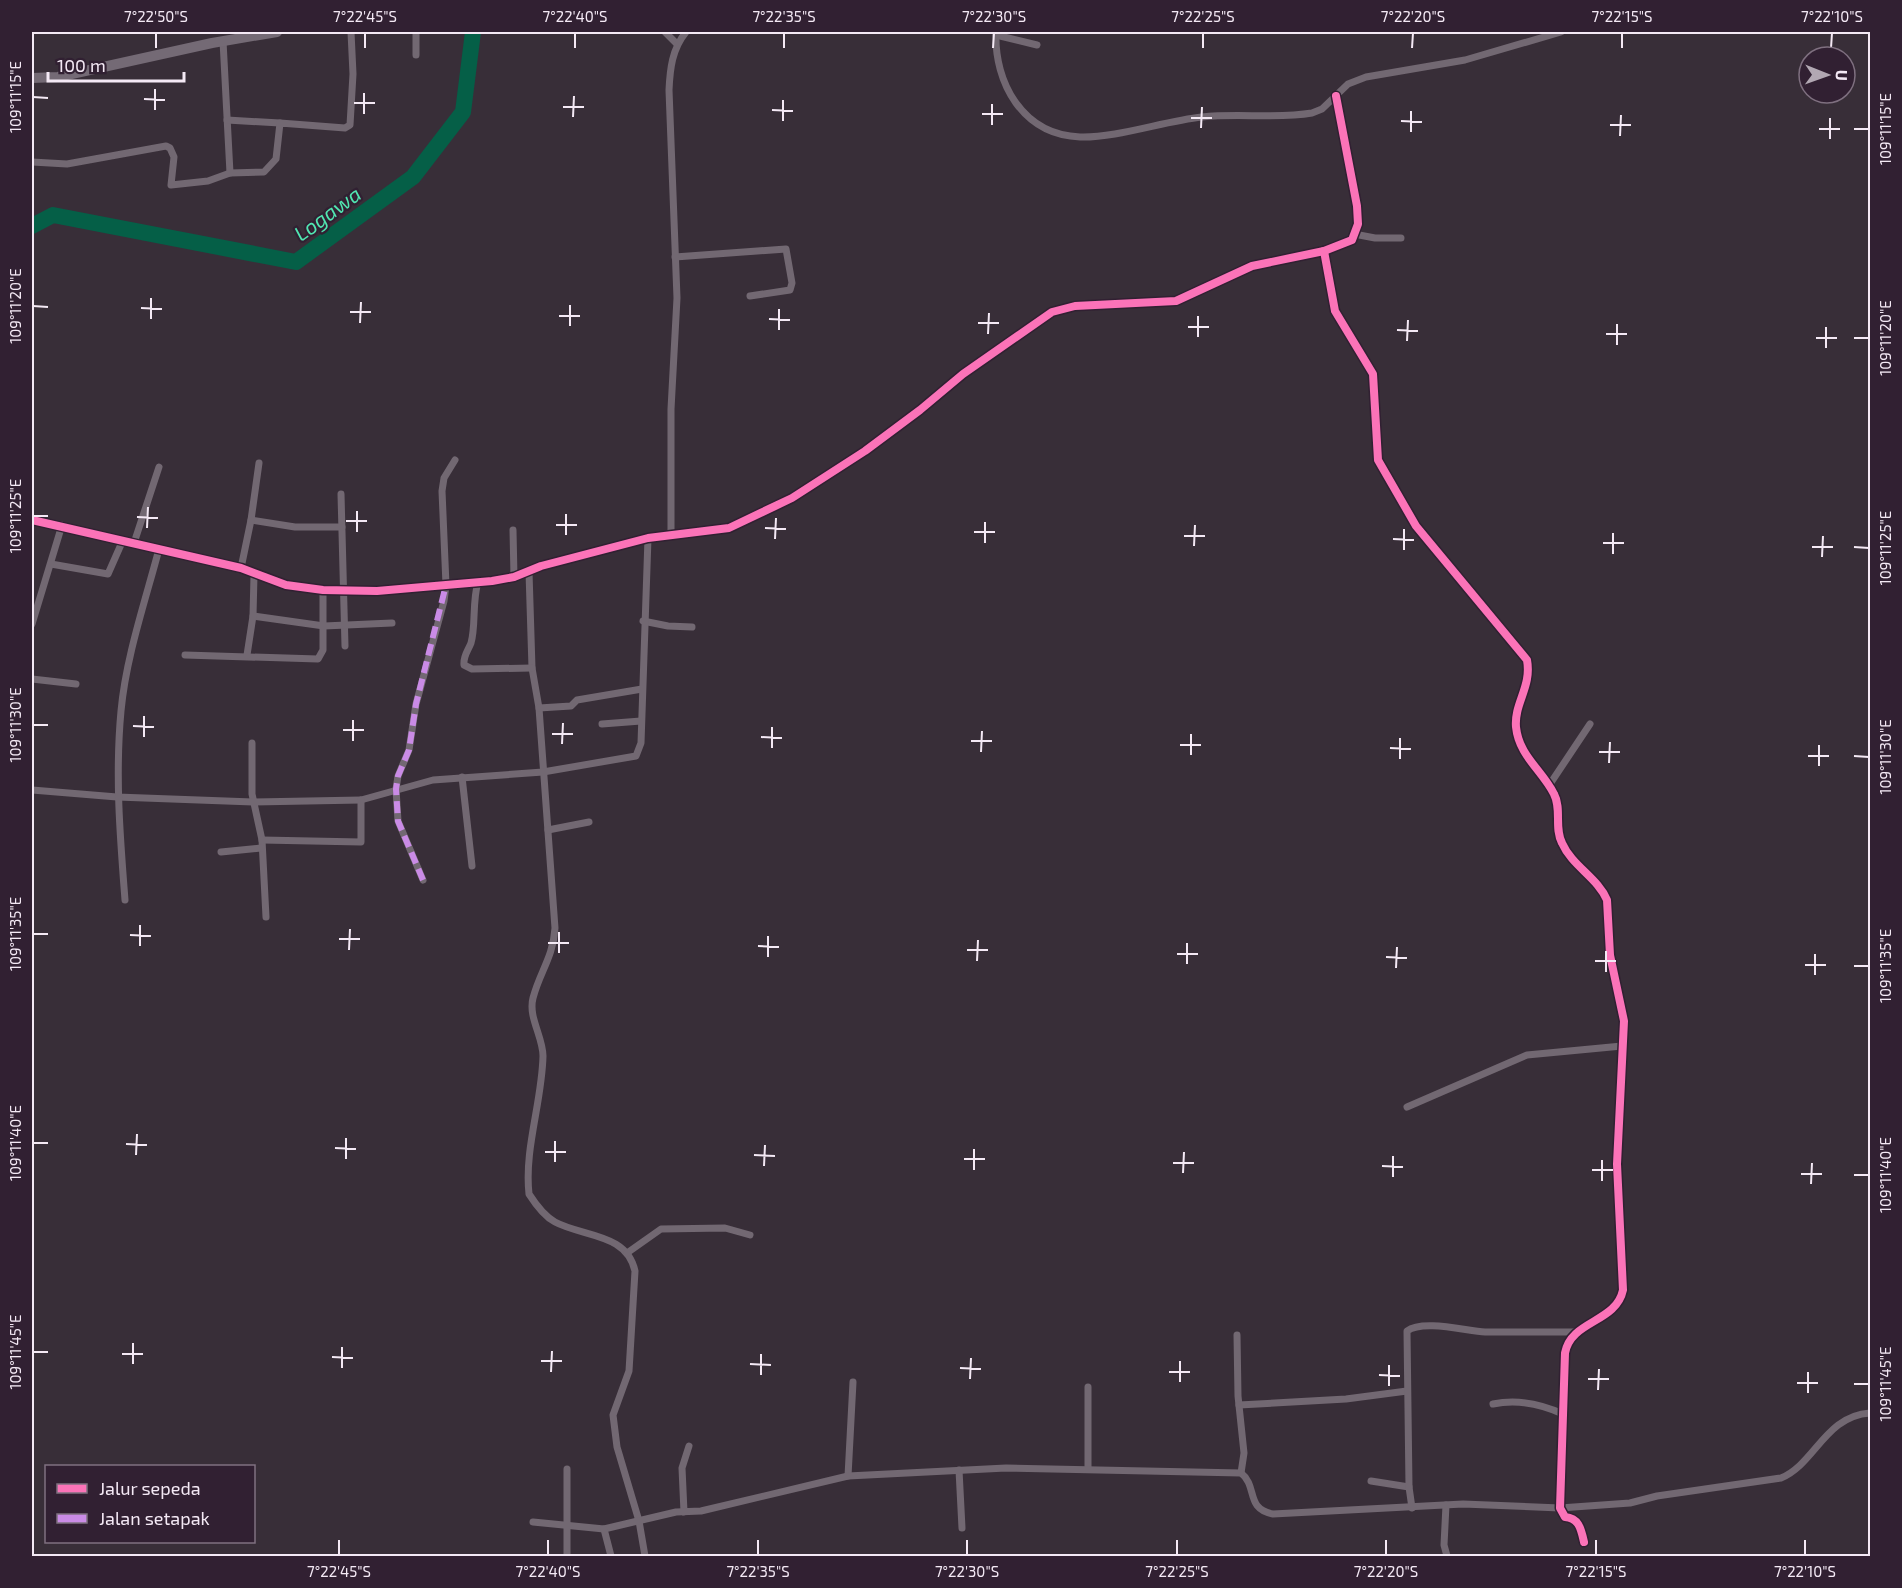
<svg xmlns="http://www.w3.org/2000/svg" width="1902" height="1588" font-family="'Exo 2',sans-serif">
  <rect width="100%" height="100%" fill="#382e38"/>
  <g fill="none" stroke-linecap="round" stroke-linejoin="round">
    <!-- river -->
    <polyline stroke="#055f47" stroke-width="16" points="32,226 53,215 296,262 413,177 463,112 473,32"/>
    <!-- street -->
    <g stroke="#726872" stroke-width="7">
      <polyline points="416,32 416,55"/>
      <polyline points="665,32 677,44"/>
      <path d="M996,32C994,83 1023,135 1080,137C1117,138 1164,121 1202,117C1238,113 1276,119 1312,113L1322,109L1348,84L1366,77L1465,60L1561,32"/>
      <polyline points="996,35 1037,45"/>
      <polyline points="223,41 230,173"/>
      <polyline points="227,120 280,123"/>
      <polyline points="32,162 67,164 166,146 170,148 174,157 171,185 208,181 230,173 264,172 276,159 280,123 345,128 350,125 353,74 351,32"/>
      <polyline points="1354,234 1375,238 1401,238"/>
      <path d="M1324,251L1335,311L1373,374L1378,460L1416,526L1527,660C1532,687 1514,703 1516,727C1519,756 1542,770 1554,794C1562,809 1554,828 1562,843C1572,866 1598,878 1607,900L1610,955L1624,1021L1617,1164L1623,1290C1616,1323 1571,1320 1565,1353L1560,1508L1565,1517C1579,1518 1581,1529 1584,1542"/>
      <polyline points="675,257 786,249 792,283 790,290 750,296"/>
      <polyline points="341,494 345,646"/>
      <polyline points="32,520 241,568 286,585 323,590 377,591 492,581 514,577 541,566 648,538 729,528 792,498 865,451 920,410 963,374 1052,312 1075,306 1176,301 1252,266 1324,251 1352,240 1358,224 1357,206 1336,96"/>
      <polyline points="251,520 295,527 342,527"/>
      <polyline points="513,530 514,577"/>
      <path d="M671,535V409L677,298L669,90C670,69 672,49 686,32"/>
      <polyline points="134,543 159,467"/>
      <polyline points="51,564 108,574 123,540"/>
      <polyline points="241,568 251,520 259,463"/>
      <path d="M529,572L532,668L539,708L555,928C553,958 540,971 533,998C528,1017 543,1037 543,1056C542,1102 524,1149 529,1194C536,1205 544,1216 555,1222C583,1237 627,1233 635,1271L629,1371L613,1415L617,1447L639,1521L645,1556"/>
      <path d="M478,582C472,602 476,626 471,643C468,651 463,656 464,665L472,669L532,668"/>
      <polyline points="253,616 324,626 392,623"/>
      <polyline points="643,621 668,626 692,627"/>
      <polyline points="32,624 62,525"/>
      <polyline points="185,655 318,659 323,650 323,590"/>
      <polyline points="247,655 253,616 254,575"/>
      <polyline points="32,679 76,684"/>
      <polyline points="539,708 571,706 577,700 642,689"/>
      <polyline points="602,724 641,721"/>
      <polyline points="252,743 252,794 262,840 266,917"/>
      <polyline points="462,777 472,866"/>
      <polyline points="1548,787 1590,724"/>
      <polyline points="32,790 117,797 253,802 361,800 433,780 543,772 636,756 641,743 648,538"/>
      <polyline points="548,830 589,822"/>
      <polyline points="262,840 361,842 361,800"/>
      <polyline points="221,852 261,848"/>
      <polyline points="423,880 398,821 396,789 398,776 409,750 416,704 444,601 446,585 442,491 444,478 455,460"/>
      <path d="M125,900C120,836 115,775 121,711C126,657 145,602 159,549"/>
      <polyline points="1407,1107 1527,1055 1622,1046"/>
      <polyline points="627,1253 661,1229 725,1228 750,1235"/>
      <polyline points="1237,1335 1238,1396 1244,1453 1241,1473"/>
      <polyline points="1088,1387 1088,1468"/>
      <path d="M1493,1404C1517,1399 1541,1404 1563,1414"/>
      <polyline points="1239,1405 1346,1399 1407,1391"/>
      <polyline points="959,1470 962,1528"/>
      <polyline points="848,1476 853,1382"/>
      <polyline points="1371,1481 1409,1487"/>
      <polyline points="1446,1505 1444,1545 1447,1556"/>
      <path d="M1412,1508L1409,1487L1407,1331C1423,1319 1466,1331 1485,1332C1515,1332 1545,1332 1575,1332"/>
      <polyline points="684,1512 682,1468 689,1446"/>
      <path d="M533,1522L604,1529L676,1512L701,1511L848,1476L1006,1468L1241,1473C1258,1486 1245,1509 1273,1514L1463,1504L1560,1508L1630,1503L1657,1496L1781,1478C1815,1464 1825,1416 1870,1413"/>
      <polyline points="604,1529 611,1556"/>
      <polyline points="567,1556 567,1469"/>
    </g>
    <!-- secondary -->
    <polyline stroke="#746a75" stroke-width="10" points="32,78 58,77 212,43 277,32"/>
    <!-- quiet -->
    <polyline stroke="#ca8be6" stroke-width="6" stroke-dasharray="12 6" stroke-linecap="butt" points="423,880 398,821 396,789 398,776 409,750 416,704 446,585"/>
    <defs>
      <g id="cycleway">
        <path d="M1324,251L1335,311L1373,374L1378,460L1416,526L1527,660C1532,687 1514,703 1516,727C1519,756 1542,770 1554,794C1562,809 1554,828 1562,843C1572,866 1598,878 1607,900L1610,955L1624,1021L1617,1164L1623,1290C1616,1323 1571,1320 1565,1353L1560,1508L1565,1517C1579,1518 1581,1529 1584,1542"/>
        <polyline points="32,520 241,568 286,585 323,590 377,591 492,581 514,577 541,566 648,538 729,528 792,498 865,451 920,410 963,374 1052,312 1075,306 1176,301 1252,266 1324,251 1352,240 1358,224 1357,206 1336,96"/>
      </g>
    </defs>
    <!-- cycleway casing -->
    <use href="#cycleway" stroke="#312032" stroke-width="11"/>
    <!-- cycleway -->
    <use href="#cycleway" stroke="#fb73b8" stroke-width="8"/>
  </g>
  <!-- ticks -->
  <path fill="none" stroke="#f4e9f5" stroke-width="2" d="M156,48V33M365,48V33M575,48V33M784,48V33M993,48L994,33M1203,48V33M1412,48L1413,33M1622,48V33M1831,48L1832,33M33,97L48,98M144,99L165,100M354,103H375M563,107H584M155,110V89M772,110L793,111M364,114V93M982,114H1003M573,117L574,96M1191,118H1212M783,121V100M1401,121L1422,122M992,125V104M1610,125H1631M1201,128L1202,107M1819,129H1840M1854,129H1869M1411,132V111M1620,136L1621,115M1830,139V118M33,306L48,307M141,308L162,309M350,312H371M559,316H580M151,319V298M769,319L790,320M360,323L361,302M978,323H999M570,326V305M1188,327H1209M779,330V309M1397,330L1418,331M988,334L989,313M1606,334H1627M1198,337V316M1816,338H1837M1854,338H1869M1407,341L1408,320M1617,345V324M1826,348V327M33,516H48M137,517L158,518M346,521H367M556,525H577M147,528L148,507M765,528L786,529M357,532V511M974,532H995M566,535V514M1184,536H1205M775,539L776,518M1393,539L1414,540M985,543V522M1603,543H1624M1194,546L1195,525M1812,547H1833M1854,547L1869,548M1404,550V529M1613,554V533M1822,557L1823,536M33,725H48M133,726L154,727M343,730H364M552,734H573M144,737V716M761,737L782,738M353,741V720M971,741H992M562,744L563,723M1180,745H1201M772,748V727M1390,748L1411,749M981,752L982,731M1599,752H1620M1191,755V734M1808,756H1829M1854,756L1869,757M1400,759V738M1609,763L1610,742M1819,766V745M33,934H48M130,935L151,936M339,939H360M548,943H569M140,946V925M758,946L779,947M349,950L350,929M967,950H988M559,953V932M1177,954H1198M768,957V936M1386,957L1407,958M977,961L978,940M1595,961H1616M1187,964V943M1805,965H1826M1854,966H1869M1396,968L1397,947M1606,972V951M1815,975V954M33,1143H48M126,1144L147,1145M335,1148L356,1149M545,1152H566M136,1155L137,1134M754,1155L775,1156M346,1159V1138M964,1159H985M555,1162V1141M1173,1163H1194M764,1166L765,1145M1382,1166L1403,1167M974,1170V1149M1592,1170H1613M1183,1173L1184,1152M1801,1174H1822M1854,1175H1869M1393,1177V1156M1602,1181V1160M1811,1184L1812,1163M33,1352H48M122,1354H143M332,1357L353,1358M541,1361H562M133,1364V1343M750,1364L771,1365M342,1368V1347M960,1368L981,1369M551,1372L552,1351M1169,1372H1190M761,1375V1354M1379,1375L1400,1376M970,1379L971,1358M1588,1379H1609M1180,1382V1361M1797,1383H1818M1854,1384H1869M1389,1386V1365M1598,1390L1599,1369M1808,1393V1372M339,1555V1540M548,1555V1540M758,1555V1540M967,1555V1540M1177,1555V1540M1386,1555V1540M1596,1555V1540M1805,1555V1540"/>
  <g text-anchor="middle" dominant-baseline="central" stroke-width="4.5" stroke-linejoin="round" paint-order="stroke">
    <!-- water labels -->
    <g font-size="21" font-style="italic" fill="#51e6b1" stroke="#312032">
      <text transform="translate(327 213) rotate(-36)">Logawa</text>
    </g>
  </g>
  <!-- border -->
  <rect width="1902" height="1588" fill="none" stroke="#312032" stroke-width="66"/>
  <!-- legend -->
  <rect x="45" y="1465" width="210" height="78" fill="#312032" stroke="#7f7080" stroke-width="1.5"/>
  <rect x="57" y="1484" width="30" height="9" fill="#fb73b8" stroke="#7f7080" stroke-width="1.5"/>
  <text x="99" y="1495" font-size="18" fill="#f4e9f5">Jalur sepeda</text>
  <rect x="57" y="1514" width="30" height="9" fill="#ca8be6" stroke="#7f7080" stroke-width="1.5"/>
  <text x="99" y="1525" font-size="18" fill="#f4e9f5">Jalan setapak</text>
  <!-- north arrow -->
  <g transform="translate(1827 75) rotate(91)"><circle r="28" fill="#312032" stroke="#7f7080" stroke-width="1.5"/>
  <path d="M0-4.5L10 22L0 15L-10 22Z" fill="#b2a8b3"/>
  <text y="-9" font-size="16" font-weight="bold" text-anchor="middle" fill="#f4e9f5">U</text>
  </g>
  <!-- scale -->
  <path d="M48 72v9h136v-9" fill="none" stroke="#f4e9f5" stroke-width="3"/>
  <text x="57" y="72" font-size="18" fill="#f4e9f5" stroke="#312032" stroke-width="4.5" paint-order="stroke">100 m</text>
  <rect x="33" y="33" width="1836" height="1522" fill="none" stroke="#f4e9f5" stroke-width="2"/>
  <g font-size="15" text-anchor="middle" fill="#f4e9f5">
    <text x="156" y="22">7°22'50"S</text>
    <text x="365" y="22">7°22'45"S</text>
    <text x="575" y="22">7°22'40"S</text>
    <text x="784" y="22">7°22'35"S</text>
    <text x="994" y="22">7°22'30"S</text>
    <text x="1203" y="22">7°22'25"S</text>
    <text x="1413" y="22">7°22'20"S</text>
    <text x="1622" y="22">7°22'15"S</text>
    <text x="1832" y="22">7°22'10"S</text>
    <text transform="translate(16 97) rotate(-90)" y="5">109°11'15"E</text>
    <text transform="translate(1886 129) rotate(-90)" y="5">109°11'15"E</text>
    <text transform="translate(16 306) rotate(-90)" y="5">109°11'20"E</text>
    <text transform="translate(1886 338) rotate(-90)" y="5">109°11'20"E</text>
    <text transform="translate(16 516) rotate(-90)" y="5">109°11'25"E</text>
    <text transform="translate(1886 548) rotate(-90)" y="5">109°11'25"E</text>
    <text transform="translate(16 725) rotate(-90)" y="5">109°11'30"E</text>
    <text transform="translate(1886 757) rotate(-90)" y="5">109°11'30"E</text>
    <text transform="translate(16 934) rotate(-90)" y="5">109°11'35"E</text>
    <text transform="translate(1886 966) rotate(-90)" y="5">109°11'35"E</text>
    <text transform="translate(16 1143) rotate(-90)" y="5">109°11'40"E</text>
    <text transform="translate(1886 1175) rotate(-90)" y="5">109°11'40"E</text>
    <text transform="translate(16 1352) rotate(-90)" y="5">109°11'45"E</text>
    <text transform="translate(1886 1384) rotate(-90)" y="5">109°11'45"E</text>
    <text x="339" y="1577">7°22'45"S</text>
    <text x="548" y="1577">7°22'40"S</text>
    <text x="758" y="1577">7°22'35"S</text>
    <text x="967" y="1577">7°22'30"S</text>
    <text x="1177" y="1577">7°22'25"S</text>
    <text x="1386" y="1577">7°22'20"S</text>
    <text x="1596" y="1577">7°22'15"S</text>
    <text x="1805" y="1577">7°22'10"S</text>
  </g>
</svg>
